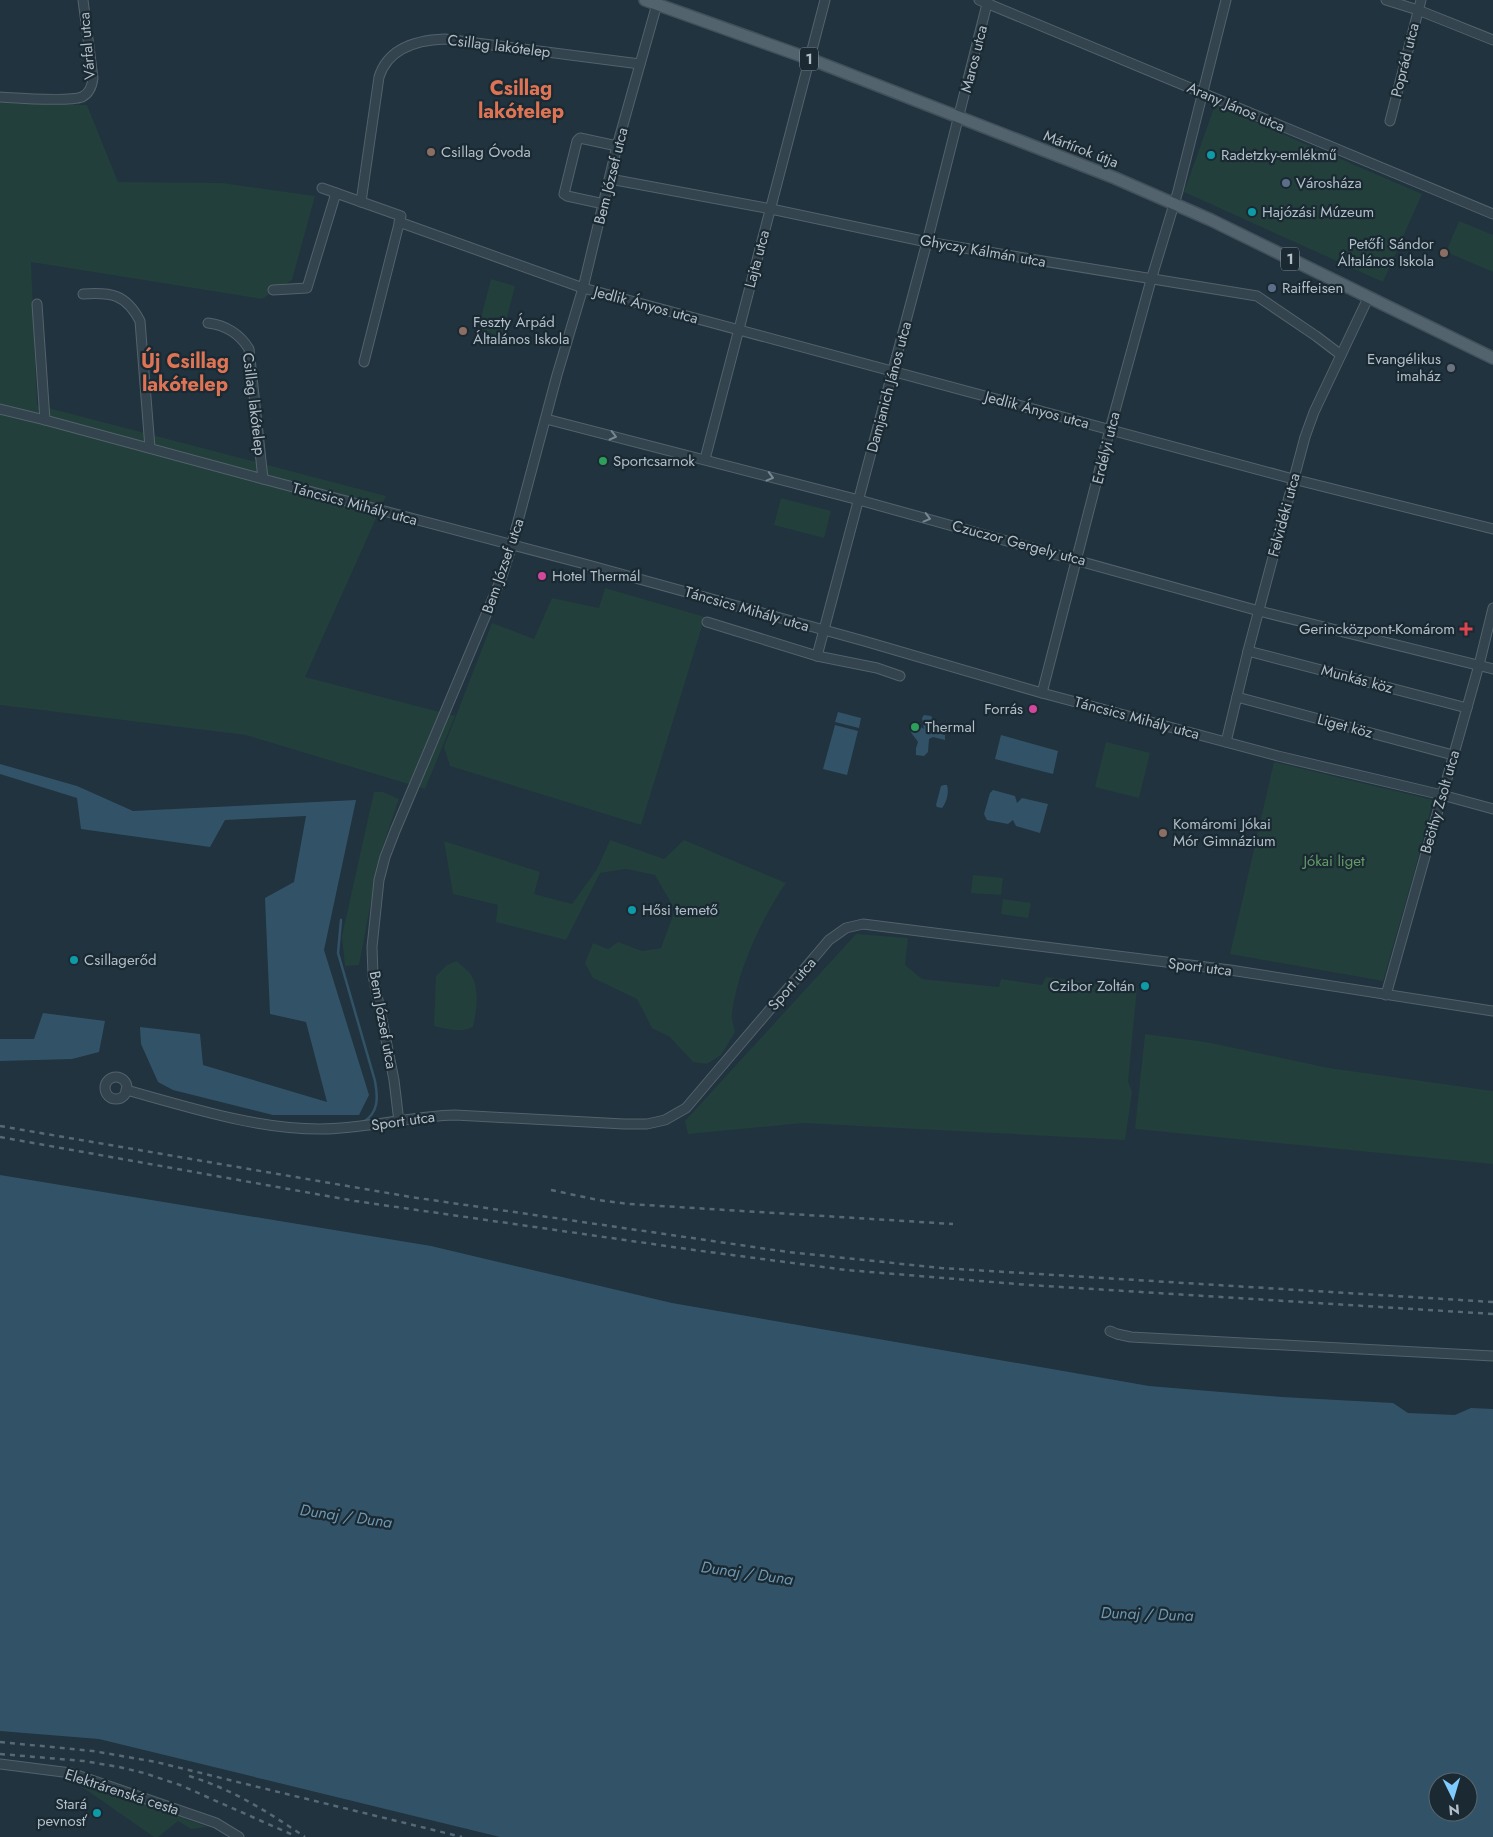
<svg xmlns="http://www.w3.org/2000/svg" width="1493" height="1837" font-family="Jost,sans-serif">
  <rect width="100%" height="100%" fill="#20333e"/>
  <!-- green -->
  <g fill="#223f3c">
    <polygon points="0,103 87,105 118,182 222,183 315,196 292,280 262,299 31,262 37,405 386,496 305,677 455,716 425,789 246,735 0,705"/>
    <polygon points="1215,105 1422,194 1383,282 1184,192"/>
    <polygon points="1459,221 1493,235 1493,272 1446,252"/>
    <polygon points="491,279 515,286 502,337 478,329"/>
    <polygon points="781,498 831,511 824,538 774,525"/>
    <polygon points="605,588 705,617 641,825 450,766 444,747 492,623 534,639 552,598 599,608"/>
    <polygon points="1106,742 1150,753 1139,798 1095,787"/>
    <polygon points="1274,762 1433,800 1414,873 1383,981 1230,954"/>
    <polygon points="374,792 383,792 399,799 380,854 359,965 345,966 342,936"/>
    <path d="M610,840L664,859L684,840L786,883C762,917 737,972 732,1013C731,1019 734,1026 735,1032L721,1055L707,1064L693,1062L670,1037L652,1028L637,999L593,978L585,963L593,943L608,949L618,942L642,951L661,948L675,910L655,875L626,869L600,873L566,940L496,922L498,905L453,894L444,841L540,872L534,894L572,904L597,869Z"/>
    <polygon points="973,875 1003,878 1001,895 971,893"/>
    <polygon points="1003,899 1031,903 1028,918 1001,914"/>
    <polygon points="856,934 908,938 905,965 922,979 999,987 1001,979 1042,985 1046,977 1137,988 1128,1081 1132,1092 1125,1140 803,1123 688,1134 685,1121"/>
    <path d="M457,961C460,965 465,968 469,972C480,985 477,1011 473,1027C460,1033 447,1029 434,1026L436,976L447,965Z"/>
    <polygon points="1145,1034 1206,1042 1329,1068 1493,1091 1493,1164 1135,1129"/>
    <polygon points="75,1782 130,1797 207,1827 191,1829 178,1821 158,1837 154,1837"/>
  </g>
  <!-- water -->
  <g fill="#325367" fill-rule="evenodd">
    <polygon points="838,712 861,718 859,728 835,722"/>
    <path d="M924,715L931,716C938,727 928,731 945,735V740L933,737L929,739L928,752L924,756L916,755V748L918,742C915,736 908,733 911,725L916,724L924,729L922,718Z"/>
    <polygon points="835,725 858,731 847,775 823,769"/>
    <polygon points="1001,735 1058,751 1053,774 995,759"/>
    <polygon points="0,764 77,786 133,811 356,800 324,950 369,1095 359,1115 273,1115 173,1090 158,1082 141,1044 140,1027 200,1034 203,1065 327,1102 306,1022 270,1014 265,898 294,882 306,816 225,820 210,847 81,829 77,798 0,774"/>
    <path d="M944,785H947C949,792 947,802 942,808L937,807L936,805L941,786Z"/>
    <polygon points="993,790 1015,796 1017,803 1022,798 1048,804 1040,833 1016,826 1013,820 1008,824 987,820 984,814 990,793"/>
    <polygon points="43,1013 105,1021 99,1052 72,1059 0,1061 0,1039 34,1039"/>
    <path d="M0,1175L431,1246L672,1303L1149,1386L1282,1397L1393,1403L1408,1413L1455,1415L1471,1408L1493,1409V1837H500L99,1739L0,1731ZM1438,1782H1468V1812H1438Z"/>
  </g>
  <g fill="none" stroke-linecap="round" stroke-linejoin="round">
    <!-- stream -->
    <path stroke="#325367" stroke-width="2.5" d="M341,920L338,953L375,1081C378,1097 379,1113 363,1122"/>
    <defs>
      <g id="minor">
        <polyline points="979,0 1493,214"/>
        <polyline points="1386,0 1418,10 1493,40"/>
        <path d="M0,97C17,98 68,102 82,97C90,93 92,86 93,78L83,0"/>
        <polyline points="1390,121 1421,0"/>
        <polyline points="610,179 771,209 927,242 1257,296 1316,336 1341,355"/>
        <polyline points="322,188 401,216 364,362"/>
        <path d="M361,202L379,77C388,48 417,40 445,39L640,64"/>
        <polyline points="604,204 567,196 564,194 577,141 580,138 617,146"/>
        <polyline points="399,222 583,288 1293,479 1493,529"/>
        <polyline points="273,290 307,288 336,193"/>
        <path d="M83,294C111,292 126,294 140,321L150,448"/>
        <polyline points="37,304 45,420"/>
        <path d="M208,323C225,325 240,334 249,349L263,479"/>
        <polyline points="0,409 45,420 263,479 581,563 864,641 1042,693 1278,756 1442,795 1493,809"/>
        <polyline points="546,419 859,500 1259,611 1493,669"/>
        <polyline points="705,459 825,0"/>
        <polyline points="707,622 817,656 927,242 988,0"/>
        <polyline points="1248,651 1467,708"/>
        <polyline points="817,656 877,668 900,676"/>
        <polyline points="1042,693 1110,429 1151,280 1178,191 1226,0"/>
        <polyline points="1237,697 1453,755"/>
        <polyline points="1226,742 1248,651 1305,437 1314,412 1369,296"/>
        <polyline points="1386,995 1479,665 1493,608"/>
        <circle cx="116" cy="1088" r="11"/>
        <path d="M126,1090C189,1107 254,1129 320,1129C365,1129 410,1116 455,1115L624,1124H647L665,1120L686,1108L829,940L846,928L863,924L1230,970L1493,1011"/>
        <polyline points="399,1122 394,1080 373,975 372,947 379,880 385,857 395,831 501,579 510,551 557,375 583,288 617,146 657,4"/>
        <polyline points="1110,1331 1117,1334 1131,1337 1493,1356"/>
        <polyline points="0,1764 71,1773 216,1823 239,1837"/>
      </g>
      <polyline id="major" points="645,0 810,59 1115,178 1211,220 1493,358"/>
    </defs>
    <!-- minor casing -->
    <use href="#minor" stroke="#53626b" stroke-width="11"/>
    <!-- major casing -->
    <use href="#major" stroke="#415059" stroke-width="14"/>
    <!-- minor -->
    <use href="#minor" stroke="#34444e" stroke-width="9"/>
    <!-- major -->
    <use href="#major" stroke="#52636e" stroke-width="11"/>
    <!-- rail -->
    <g stroke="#566975" stroke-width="2.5" stroke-dasharray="5 5" stroke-linecap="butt">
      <polyline points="0,1126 411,1197 788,1252 941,1268 1493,1302"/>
      <polyline points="0,1137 355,1201 694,1250 846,1270 1029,1285 1493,1314"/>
      <polyline points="551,1190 598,1200 629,1204 953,1224"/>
      <polyline points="0,1742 93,1751 156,1762 462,1837"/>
      <polyline points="0,1754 84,1761 119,1767 144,1773 180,1785 293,1835"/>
      <path d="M189,1776C232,1789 268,1812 305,1837"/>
    </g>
  </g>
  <!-- one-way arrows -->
  <defs><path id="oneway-chevron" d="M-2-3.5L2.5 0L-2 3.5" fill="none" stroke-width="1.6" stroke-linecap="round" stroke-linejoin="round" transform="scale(1.25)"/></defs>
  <g stroke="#788892">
    <use href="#oneway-chevron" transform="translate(613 436) rotate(14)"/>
    <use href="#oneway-chevron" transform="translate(770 477) rotate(15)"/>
    <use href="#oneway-chevron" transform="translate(927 518) rotate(15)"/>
  </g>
  <!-- markers -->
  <g fill="#8d6e63" stroke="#1a2932" stroke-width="2">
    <circle cx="431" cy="152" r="5"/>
    <circle cx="1444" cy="253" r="5"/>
    <circle cx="463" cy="331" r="5"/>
    <circle cx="1163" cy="833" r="5"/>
  </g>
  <g fill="#0f9aa8" stroke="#1a2932" stroke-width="2">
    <circle cx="1211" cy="155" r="5"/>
    <circle cx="1252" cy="212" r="5"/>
    <circle cx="632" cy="910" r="5"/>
    <circle cx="74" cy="960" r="5"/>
    <circle cx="1145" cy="986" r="5"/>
    <circle cx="97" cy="1813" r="5"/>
  </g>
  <g fill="#5c6f8a" stroke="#1a2932" stroke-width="2">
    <circle cx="1286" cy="183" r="5"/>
    <circle cx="1272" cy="288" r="5"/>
  </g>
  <circle fill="#6b7280" stroke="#1a2932" stroke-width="2" cx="1451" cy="368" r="5"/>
  <g fill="#2e9e5b" stroke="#1a2932" stroke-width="2">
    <circle cx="603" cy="461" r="5"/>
    <circle cx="915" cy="727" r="5"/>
  </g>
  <g fill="#d1479c" stroke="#1a2932" stroke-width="2">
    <circle cx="542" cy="576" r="5"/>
    <circle cx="1033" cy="709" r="5"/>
  </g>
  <path fill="#e0444e" stroke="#1a2932" stroke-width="2" d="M1463.5 621.5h5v5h5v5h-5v5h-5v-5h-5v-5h5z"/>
  <g text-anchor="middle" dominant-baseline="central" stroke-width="4.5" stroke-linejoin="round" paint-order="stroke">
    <!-- shield labels -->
    <g fill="#1a2932" stroke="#83929c" stroke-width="1">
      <rect x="800" y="47.5" width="18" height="23" rx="4"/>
      <rect x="1281" y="247.5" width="18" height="23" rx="4"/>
    </g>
    <g font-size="14" font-weight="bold" fill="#b0bfc9">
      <text x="809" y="59">1</text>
      <text x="1290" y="259">1</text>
    </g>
    <!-- street labels -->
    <g font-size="15" fill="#b0bfc9" stroke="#1a2932">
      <text transform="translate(87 46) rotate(-95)">Várfal utca</text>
      <text transform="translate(499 46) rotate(7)">Csillag lakótelep</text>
      <text transform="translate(974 59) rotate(-76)">Maros utca</text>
      <text transform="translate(1405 60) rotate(-76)">Poprád utca</text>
      <text transform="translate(1236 107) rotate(23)">Arany János utca</text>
      <text transform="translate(1081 149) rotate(21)">Mártírok útja</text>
      <text transform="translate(611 176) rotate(-76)">Bem József utca</text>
      <text transform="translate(983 251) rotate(10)">Ghyczy Kálmán utca</text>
      <text transform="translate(757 259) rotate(-75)">Lajta utca</text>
      <text transform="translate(646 305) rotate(15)">Jedlik Ányos utca</text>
      <text transform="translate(889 387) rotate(-75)">Damjanich János utca</text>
      <text transform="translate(254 404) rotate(83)">Csillag lakótelep</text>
      <text transform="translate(1037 410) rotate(15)">Jedlik Ányos utca</text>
      <text transform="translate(1106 448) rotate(-76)">Erdélyi utca</text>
      <text transform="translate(355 504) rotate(15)">Táncsics Mihály utca</text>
      <text transform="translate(1284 515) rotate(-75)">Felvidéki utca</text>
      <text transform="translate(1019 543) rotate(15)">Czuczor Gergely utca</text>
      <text transform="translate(503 566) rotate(-71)">Bem József utca</text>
      <text transform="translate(747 609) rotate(16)">Táncsics Mihály utca</text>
      <text transform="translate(1357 679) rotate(15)">Munkás köz</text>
      <text transform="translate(1137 718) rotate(15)">Táncsics Mihály utca</text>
      <text transform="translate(1345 726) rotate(15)">Liget köz</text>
      <text transform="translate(1440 802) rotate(-74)">Beöthy Zsolt utca</text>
      <text transform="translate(1200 967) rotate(7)">Sport utca</text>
      <text transform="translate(792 984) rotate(-49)">Sport utca</text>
      <text transform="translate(383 1020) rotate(80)">Bem József utca</text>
      <text transform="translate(403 1121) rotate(-8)">Sport utca</text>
      <text transform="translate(122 1792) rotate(18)">Elektrárenská cesta</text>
    </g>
    <!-- poi labels -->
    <g font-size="15" fill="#b0bfc9" stroke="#1a2932" text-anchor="start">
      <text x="441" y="152">Csillag Óvoda</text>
      <text x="1221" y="155">Radetzky-emlékmű</text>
      <text x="1296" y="183">Városháza</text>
      <text x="1262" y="212">Hajózási Múzeum</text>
      <text x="1434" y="244" text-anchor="end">Petőfi Sándor<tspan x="1434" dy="17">Általános Iskola</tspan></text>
      <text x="1282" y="288">Raiffeisen</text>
      <text x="473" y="322">Feszty Árpád<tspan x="473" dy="17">Általános Iskola</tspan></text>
      <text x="1441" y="359" text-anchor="end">Evangélikus<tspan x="1441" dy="17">imaház</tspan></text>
      <text x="613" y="461">Sportcsarnok</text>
      <text x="552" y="576">Hotel Thermál</text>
      <text x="1455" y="629" text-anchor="end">Gerincközpont-Komárom</text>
      <text x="1023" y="709" text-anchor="end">Forrás</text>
      <text x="925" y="727">Thermal</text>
      <text x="1173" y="824">Komáromi Jókai<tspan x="1173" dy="17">Mór Gimnázium</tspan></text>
      <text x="642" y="910">Hősi temető</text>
      <text x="84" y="960">Csillagerőd</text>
      <text x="1135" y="986" text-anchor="end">Czibor Zoltán</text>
      <text x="87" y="1804" text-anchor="end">Stará<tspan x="87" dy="17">pevnosť</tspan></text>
    </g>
    <!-- park labels -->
    <g font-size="15" fill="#649d66" stroke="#1a2932">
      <text x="1334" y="861">Jókai liget</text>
    </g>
    <!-- water labels -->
    <g font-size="16" font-style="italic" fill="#6d97b0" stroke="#1a2932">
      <text transform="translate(346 1516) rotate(8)">Dunaj / Duna</text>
      <text transform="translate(747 1573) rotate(8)">Dunaj / Duna</text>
      <text transform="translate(1147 1614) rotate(2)">Dunaj / Duna</text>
    </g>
    <!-- district labels -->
    <g font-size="20" font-weight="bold" fill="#df7455" stroke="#1a2932">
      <text x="521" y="88">Csillag<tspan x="521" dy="23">lakótelep</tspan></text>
      <text x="185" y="361">Új Csillag<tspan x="185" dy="23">lakótelep</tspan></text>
    </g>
  </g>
  <!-- north arrow -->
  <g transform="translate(1453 1797) rotate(175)"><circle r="24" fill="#1a2932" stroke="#56656e"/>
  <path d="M0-4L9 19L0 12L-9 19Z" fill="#7fcbff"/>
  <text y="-8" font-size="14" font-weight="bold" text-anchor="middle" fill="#b0bfc9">N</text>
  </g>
</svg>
